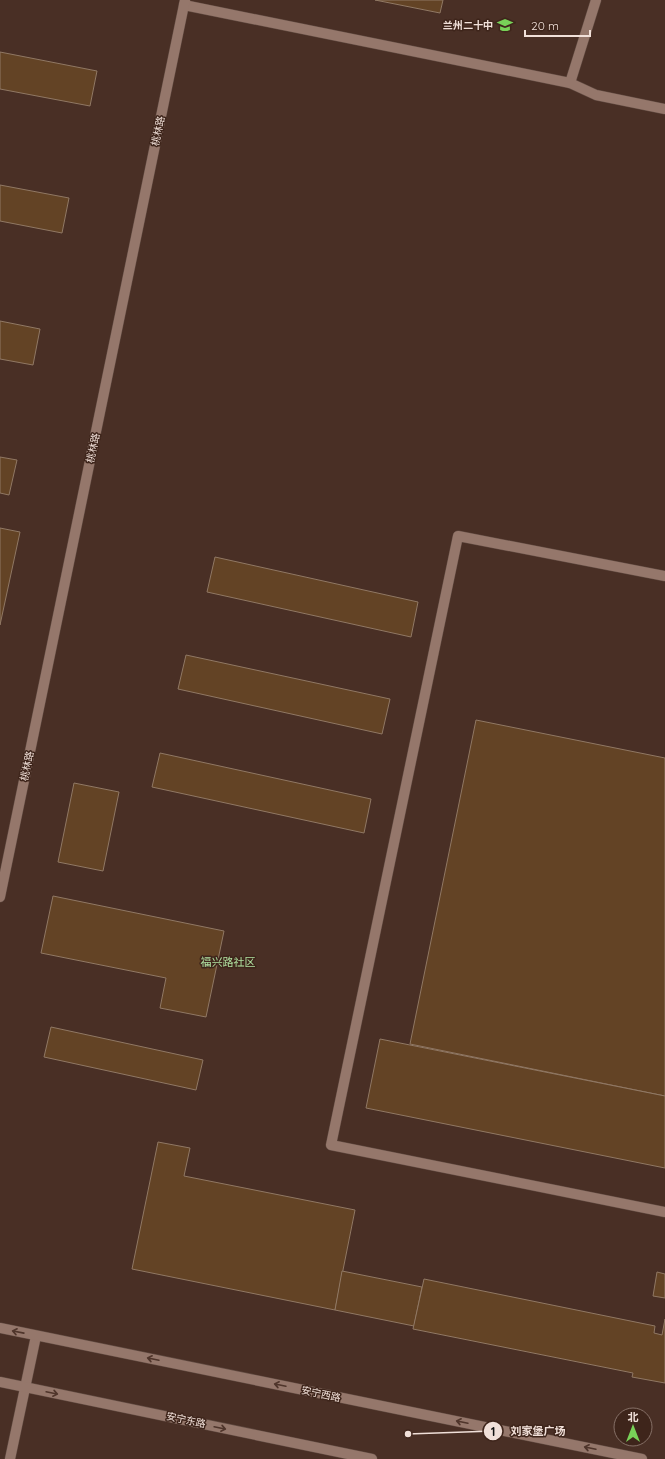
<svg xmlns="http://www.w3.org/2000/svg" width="665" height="1459" font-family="Quicksand,'Noto Sans SC',sans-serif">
  <rect width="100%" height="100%" fill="#492f25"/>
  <!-- building -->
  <g fill="#634325" stroke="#907864">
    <polygon points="375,0 443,0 440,13"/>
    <polygon points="0,52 97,71 90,106 0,89"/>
    <polygon points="0,185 69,198 62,233 0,221"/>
    <polygon points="0,321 40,329 33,365 0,359"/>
    <polygon points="0,457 17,460 9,495 0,493"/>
    <polygon points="0,528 20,532 0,625"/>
    <polygon points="215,557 418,602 411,637 207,592"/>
    <polygon points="186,655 390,699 382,734 178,689"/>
    <polygon points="476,720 665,758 665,1096 410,1044"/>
    <polygon points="160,753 371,799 364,833 152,787"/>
    <polygon points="74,783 119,792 103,871 58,862"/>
    <polygon points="53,896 224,931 206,1017 160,1008 166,978 41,953"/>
    <polygon points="51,1027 203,1060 196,1090 44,1057"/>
    <polygon points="380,1039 665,1096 665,1168 366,1108"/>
    <polygon points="158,1142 190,1148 184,1176 355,1210 335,1310 132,1269"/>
    <polygon points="342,1271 422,1287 414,1326 335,1310"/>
    <polygon points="657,1272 665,1274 665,1298 653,1296"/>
    <polygon points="424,1279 655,1326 654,1333 662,1335 665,1319 665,1383 632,1377 633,1373 413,1329"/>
  </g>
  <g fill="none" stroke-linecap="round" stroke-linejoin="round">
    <defs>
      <g id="service">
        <polyline points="570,83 596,0"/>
        <polyline points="10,1459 36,1336"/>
      </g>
      <g id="minor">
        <polyline points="184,5 570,83 596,95 665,109"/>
        <polyline points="665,576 458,536 331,1145 665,1212"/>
      </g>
      <polyline id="tertiary" points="0,897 185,0"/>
      <g id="secondary">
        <polyline points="0,1328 642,1459"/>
        <polyline points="0,1382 372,1459"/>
      </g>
    </defs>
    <!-- service casing -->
    <use href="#service" stroke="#614b42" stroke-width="11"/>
    <!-- minor casing -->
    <use href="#minor" stroke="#614b42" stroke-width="11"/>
    <!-- tertiary casing -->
    <use href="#tertiary" stroke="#614b42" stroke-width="11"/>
    <!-- secondary casing -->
    <use href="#secondary" stroke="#614b42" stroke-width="11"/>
    <!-- service -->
    <use href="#service" stroke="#95776b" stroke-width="10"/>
    <!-- minor -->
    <use href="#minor" stroke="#95776b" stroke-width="10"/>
    <!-- tertiary -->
    <use href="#tertiary" stroke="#95776b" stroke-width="10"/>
    <!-- secondary -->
    <use href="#secondary" stroke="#95776b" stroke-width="10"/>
  </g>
  <!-- one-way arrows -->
  <defs><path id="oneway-shaft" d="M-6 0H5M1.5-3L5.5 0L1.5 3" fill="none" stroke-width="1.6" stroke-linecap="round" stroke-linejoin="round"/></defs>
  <g stroke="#4f352b">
    <use href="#oneway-shaft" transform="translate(18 1332) rotate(-169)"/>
    <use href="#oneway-shaft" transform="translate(153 1359) rotate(-168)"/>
    <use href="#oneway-shaft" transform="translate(280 1385) rotate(-168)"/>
    <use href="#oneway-shaft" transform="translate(52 1393) rotate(12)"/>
    <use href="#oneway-shaft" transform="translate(462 1422) rotate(-168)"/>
    <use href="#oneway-shaft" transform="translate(220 1428) rotate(12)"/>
    <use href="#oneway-shaft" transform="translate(590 1448) rotate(-168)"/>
  </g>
  <!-- icons -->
  <defs>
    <symbol id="school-bare" viewBox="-9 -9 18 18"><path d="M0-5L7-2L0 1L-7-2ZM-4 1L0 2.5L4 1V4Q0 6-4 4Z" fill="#78d158" stroke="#3e251b" stroke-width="2.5" paint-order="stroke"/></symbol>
  </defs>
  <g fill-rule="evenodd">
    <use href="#school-bare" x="494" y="14" width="22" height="22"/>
  </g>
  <g text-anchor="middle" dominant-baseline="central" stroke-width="3" stroke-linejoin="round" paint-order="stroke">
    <!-- poi labels -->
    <g font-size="10" font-weight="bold" fill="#f1e0d9" stroke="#3e251b" text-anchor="end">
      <text x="493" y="25">兰州二十中</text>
    </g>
    <!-- street labels -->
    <g font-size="10" fill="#f1e0d9" stroke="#3e251b">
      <text transform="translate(158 131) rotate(-78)">桃林路</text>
      <text transform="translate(93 448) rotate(-78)">桃林路</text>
      <text transform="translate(27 766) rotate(-78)">桃林路</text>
      <text transform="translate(321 1394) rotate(12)">安宁西路</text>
      <text transform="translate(186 1420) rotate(12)">安宁东路</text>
    </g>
    <!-- neighbourhood labels -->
    <g font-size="11" fill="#b0e1a1" stroke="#3e251b">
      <text x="228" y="962">福兴路社区</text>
    </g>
  </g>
  <!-- callouts -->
  <path fill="none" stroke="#f1e0d9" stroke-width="1.5" d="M408 1434L493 1431"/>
  <g fill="#f1e0d9" stroke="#3e251b" stroke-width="1.5">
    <circle cx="408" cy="1434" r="4"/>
    <circle cx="493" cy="1431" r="10"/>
  </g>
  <g font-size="12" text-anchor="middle" font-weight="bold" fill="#111">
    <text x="493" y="1436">1</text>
  </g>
  <g font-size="11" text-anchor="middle" font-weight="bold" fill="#f1e0d9" stroke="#3e251b" stroke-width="3" stroke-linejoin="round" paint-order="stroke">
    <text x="538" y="1435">刘家堡广场</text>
  </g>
  <!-- north arrow -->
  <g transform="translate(633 1427)"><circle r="19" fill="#3e251b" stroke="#867067"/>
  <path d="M0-3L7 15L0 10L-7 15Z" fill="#78d158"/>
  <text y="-6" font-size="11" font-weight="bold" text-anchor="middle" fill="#f1e0d9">北</text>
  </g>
  <!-- scale -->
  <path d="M525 30v6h65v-6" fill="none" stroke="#f1e0d9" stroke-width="2"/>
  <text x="531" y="30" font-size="12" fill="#f1e0d9" stroke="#3e251b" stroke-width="3" paint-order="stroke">20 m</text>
</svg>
